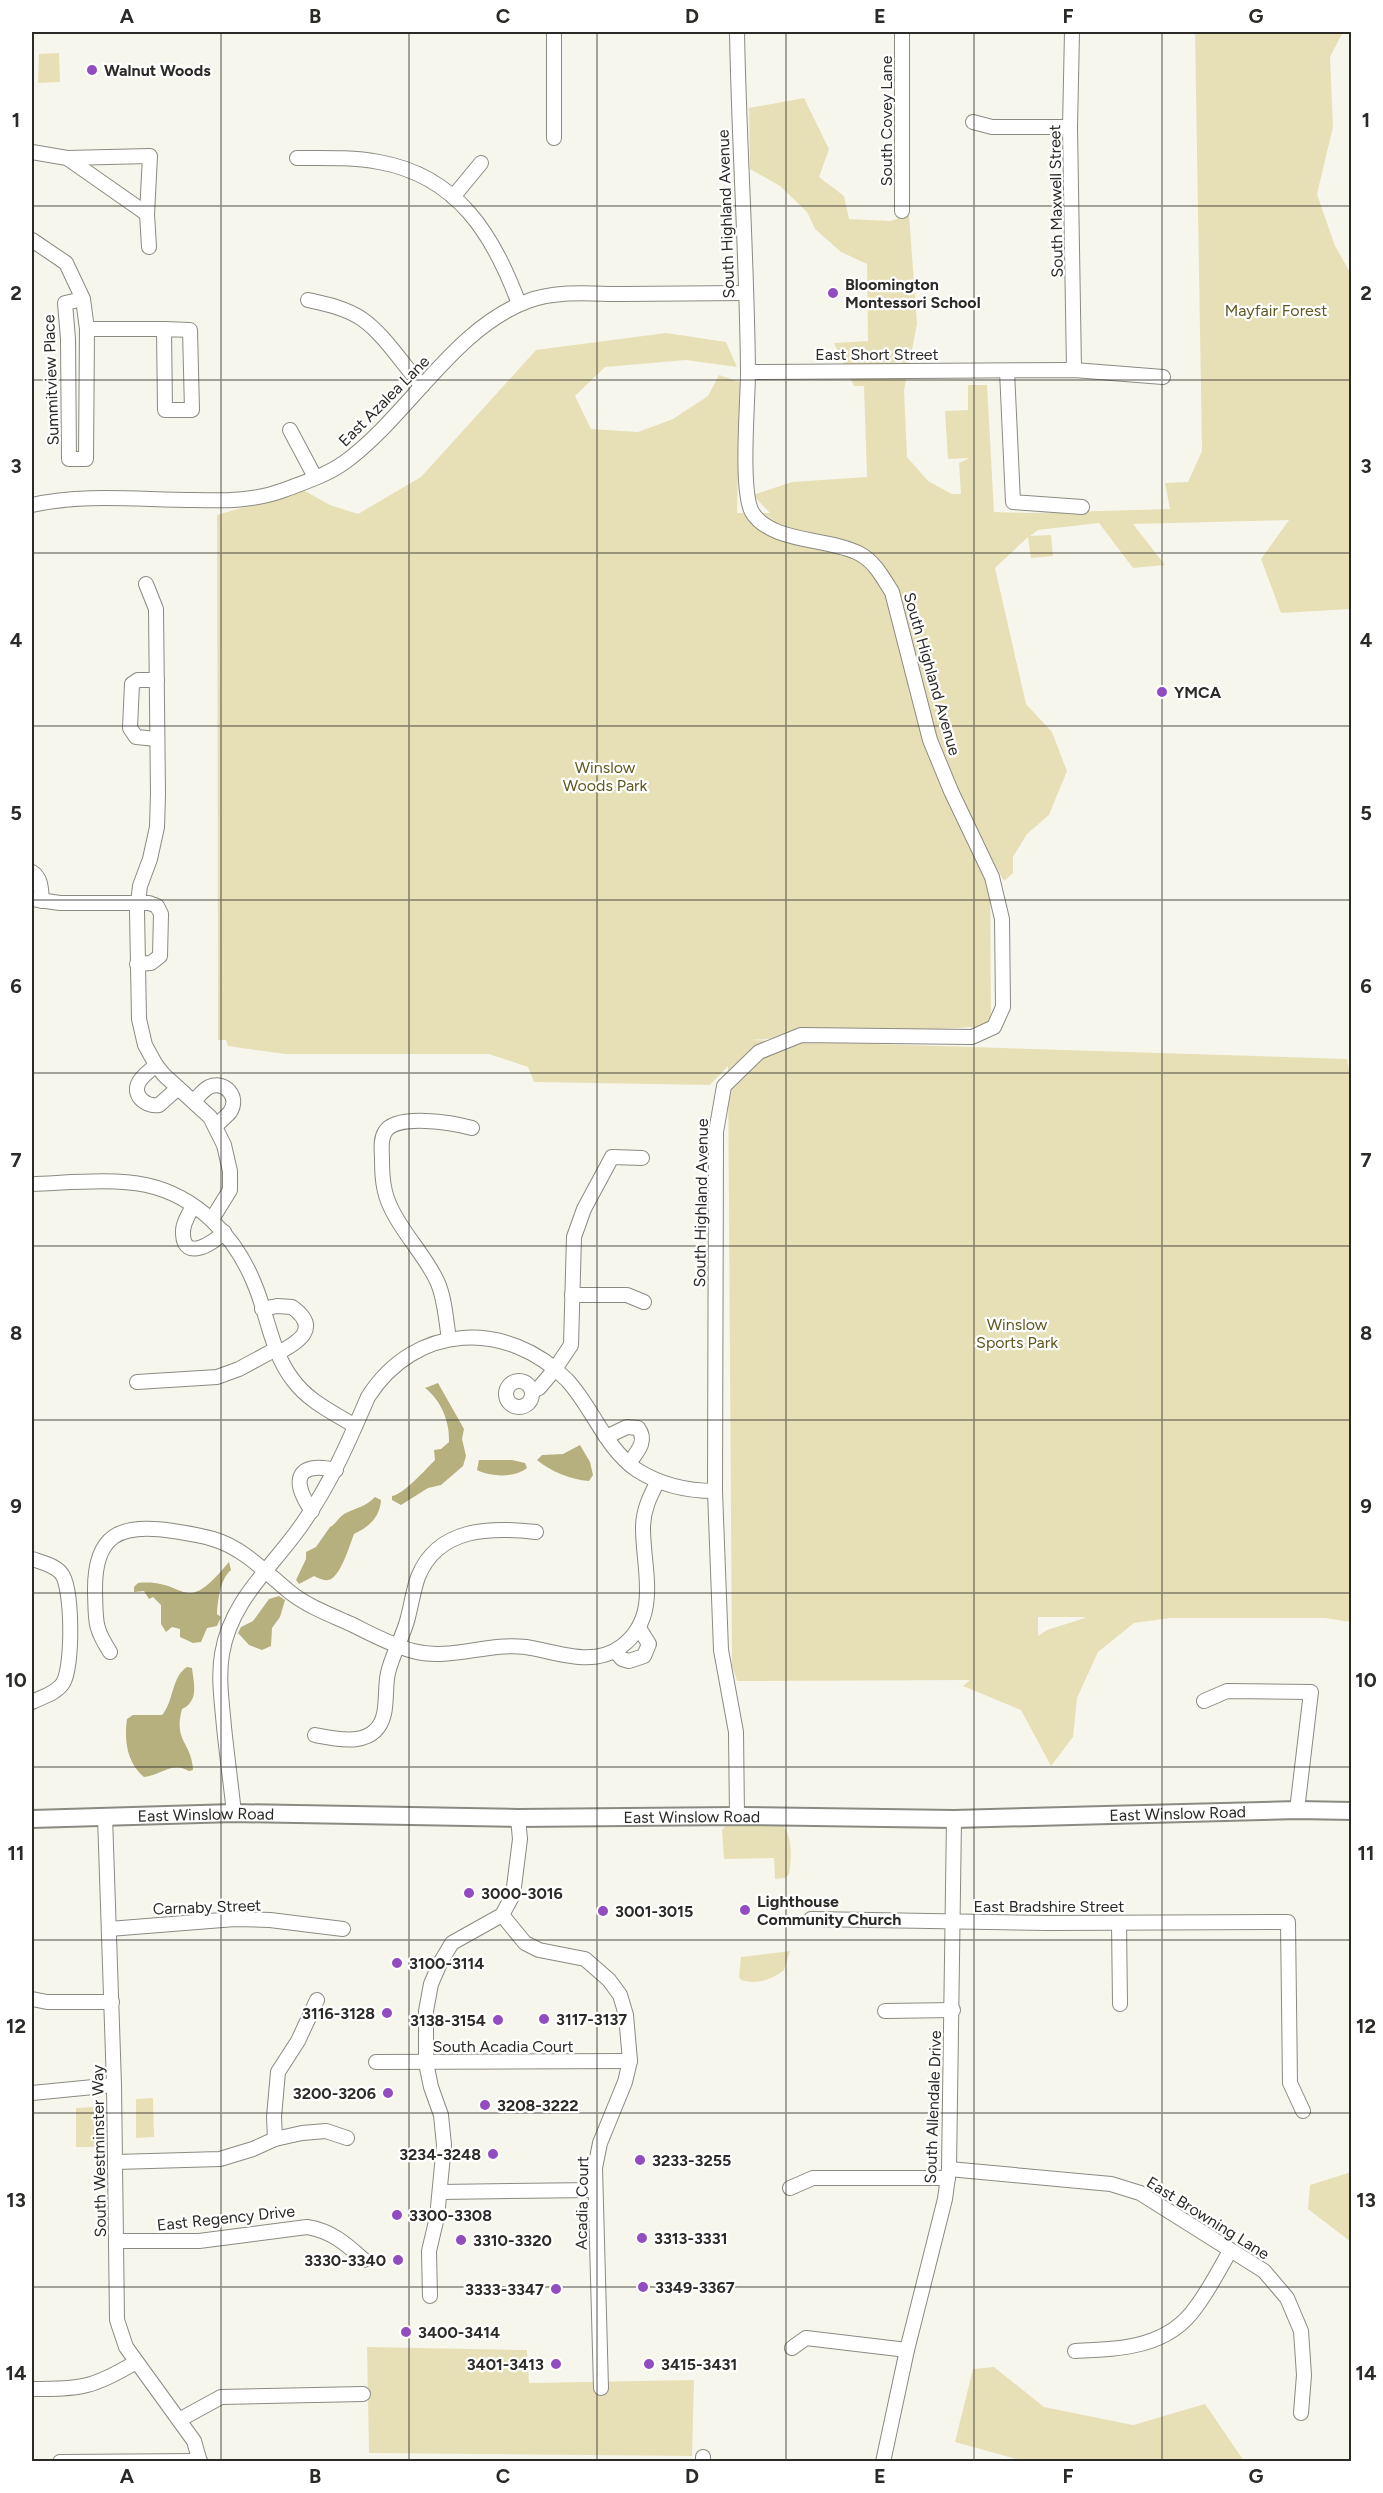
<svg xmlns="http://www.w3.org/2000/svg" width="1383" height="2493" font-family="Figtree,sans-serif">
  <rect width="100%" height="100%" fill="#f7f6ed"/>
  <!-- green -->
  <g fill="#e7e0b6" fill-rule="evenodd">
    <path d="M1195,32H1343L1330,57L1333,127L1317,194L1335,246L1351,274V609L1281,613L1261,559L1289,520L1133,524L1165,565L1133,568L1099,523L1038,530L1030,536L1051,535L1053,556L1031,558L1028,537L995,568L1026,704L1052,732L1067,771L1049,815L1027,834L1013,857V873L1004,881L990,856L991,1026L750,1040L1347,1059L1352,1085L1351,1622L1325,1618H1170L1134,1623L1098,1652L1077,1698L1073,1737L1051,1766L1021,1710L963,1686L970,1680L737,1681L732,1665L728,1066L710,1085L534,1082L528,1067L489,1054H285L228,1046L226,1040H218L217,515L303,490L330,505L358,514L421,477L536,350L666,333L726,342L737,367L686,360L605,367L575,396L591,429L638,432L673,419L708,396L719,375L740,382L737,513H770L753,495L792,482L867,477L864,386H854L834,343L868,341L867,264L841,252L815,229L807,212L780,186L750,169L749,108L804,98L829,149L819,177L844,196L849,219L890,221L909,215L917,324L904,390L907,457L928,481L952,494H961L959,463L969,458L948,459L945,411L968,410V385H987L994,512L1031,513L1170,509L1165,483L1188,482L1202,451ZM1038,1617H1085V1618L1047,1630L1038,1636Z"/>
    <polygon points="59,53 60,82 38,83 39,54"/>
    <path d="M728,1823H781C793,1836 792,1857 789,1874L785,1878L775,1879L774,1858L724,1859L722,1830Z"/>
    <path d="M790,1951L784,1970C771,1980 757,1985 741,1980L739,1977L741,1957Z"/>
    <polygon points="153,2098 154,2137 136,2138 136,2099"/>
    <polygon points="94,2107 95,2147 76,2147 76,2108"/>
    <polygon points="1351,2172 1352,2172 1351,2242 1308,2209 1310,2185"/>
    <polygon points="367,2347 527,2350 529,2383 694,2380 692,2456 369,2453"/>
    <polygon points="994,2367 1044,2407 1133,2425 1205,2404 1244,2461 1023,2461 955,2442 973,2369"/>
  </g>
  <!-- water -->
  <g fill="#b6af7e">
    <path d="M438,1383L464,1429L462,1439L466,1456L463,1466L441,1485L428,1488L401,1505L392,1500V1496C403,1495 426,1469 435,1460L434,1450L441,1449L449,1442C450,1422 441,1400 425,1388Z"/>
    <path d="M580,1445L590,1462L593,1475L589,1481C571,1480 550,1471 537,1460L542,1455L563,1454Z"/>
    <path d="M479,1460H512L525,1463L527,1468C514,1478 491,1477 477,1470Z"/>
    <path d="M375,1497L381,1500C380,1517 369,1527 354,1534C350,1544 340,1579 328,1580C324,1581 318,1578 314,1576L299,1584L296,1580L306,1559V1552L316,1547L330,1527C336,1524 338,1518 344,1514C355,1508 366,1507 375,1497Z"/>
    <path d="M229,1562L231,1570C220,1579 218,1600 217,1614L221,1617L217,1626L207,1628L201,1642L193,1643L180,1637V1629L172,1627L166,1632L161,1624V1605L153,1597L149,1599L144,1591L134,1592V1587L138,1583C189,1578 181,1620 229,1562Z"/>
    <polygon points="279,1596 285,1600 280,1617 272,1628 271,1646 262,1650 249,1645 238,1633 241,1627 253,1621 269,1599"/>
    <path d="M187,1667L192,1668C194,1685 199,1701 182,1709C173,1741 192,1743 193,1770L189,1771C172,1761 161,1775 144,1777C127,1763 124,1740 127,1719L133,1715H162C174,1702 171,1677 187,1667Z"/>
  </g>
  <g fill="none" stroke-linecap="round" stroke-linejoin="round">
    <defs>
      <g id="minor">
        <polyline points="554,32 554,138"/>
        <polyline points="902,32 902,211"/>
        <polyline points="1072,32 1070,127 1074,370"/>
        <polyline points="973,122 992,127 1070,127"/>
        <polyline points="32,152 67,158 150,156 147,214 149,247"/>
        <polyline points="67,158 147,214"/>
        <path d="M297,158C324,158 352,157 379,162C458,176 494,236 519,304"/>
        <polyline points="453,197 481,163"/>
        <polyline points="32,240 66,263 83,299 87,329 86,459 69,459 68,339 65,303 83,299"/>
        <path d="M308,300C326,304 346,308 362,319C384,334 404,366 422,386"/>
        <polyline points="87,329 164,329"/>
        <polygon points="164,329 190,330 192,410 165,410"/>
        <polyline points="1007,371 1013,502 1082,507"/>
        <polyline points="748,372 1074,370 1163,377"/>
        <polyline points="290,430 315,477"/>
        <path d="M32,505C84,493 141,500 194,500C224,501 255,501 284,490C305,482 327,475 345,462C408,416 454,328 528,301C558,290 591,294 622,294C663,294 704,293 745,293"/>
        <polyline points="146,584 156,609 158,794 157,827 150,859 140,886 137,911 139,1019 145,1045 156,1065 164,1075 210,1117 224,1145 230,1171 230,1190 212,1219"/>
        <polyline points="157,680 138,680 132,684 130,728 136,737 157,739"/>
        <path d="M32,872C42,878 41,891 42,901"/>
        <polyline points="32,899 60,903 149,903 157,906 161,914 160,956 151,963 137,964"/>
        <path d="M156,1065C151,1070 141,1076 138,1084C133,1097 147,1107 159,1105L178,1088"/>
        <path d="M194,1101C199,1096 203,1090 209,1087C225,1080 240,1097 230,1112C226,1117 220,1121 216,1126"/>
        <path d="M32,1184C66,1183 113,1178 146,1185C197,1196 235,1236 254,1283C268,1315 271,1352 293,1380C308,1401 334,1413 355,1426"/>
        <path d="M193,1206C189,1214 182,1224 183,1234C184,1262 214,1243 224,1232"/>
        <polyline points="572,1295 627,1295 644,1302"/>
        <path d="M262,1309L277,1306L292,1307C321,1328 299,1342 278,1353"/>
        <path d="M449,1339C446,1321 445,1298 437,1281C425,1255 403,1234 391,1208C383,1192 382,1176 382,1159C382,1150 380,1140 385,1132C396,1113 454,1123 472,1128"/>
        <circle cx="519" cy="1394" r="13"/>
        <polyline points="137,1382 217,1377 239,1369 276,1349"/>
        <polyline points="532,1391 539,1388 555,1369 571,1345 574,1237 584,1209 612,1157 642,1158"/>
        <path d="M606,1437L627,1427L638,1428C648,1441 637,1452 629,1463"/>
        <path d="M312,1511C290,1480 297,1461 336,1470"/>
        <path d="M32,1559C41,1562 54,1565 61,1573C73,1587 73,1668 63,1683C57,1693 42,1697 32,1702"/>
        <polyline points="615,1651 622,1659 629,1661 644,1656 649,1644 639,1628"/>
        <path d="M110,1652C94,1627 96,1622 95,1592C94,1534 120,1523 173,1531C186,1533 200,1535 213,1539C244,1548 266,1573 291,1593C309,1607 331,1615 351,1624C371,1634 391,1645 413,1651C451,1661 487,1642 526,1647C558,1652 593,1668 622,1646C661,1616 643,1570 643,1528C643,1510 650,1496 658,1481"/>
        <polyline points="1204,1701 1227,1691 1311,1692 1297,1810"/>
        <path d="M315,1735C340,1740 376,1748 384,1714C387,1700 385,1686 388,1673C392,1655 402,1639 407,1621C411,1607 413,1591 418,1577C438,1527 491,1527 536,1532"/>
        <path d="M234,1813C231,1785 227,1756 224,1727C222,1703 218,1678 222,1654C231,1599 273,1567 303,1523C331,1483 349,1441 368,1397C415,1323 507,1319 567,1380C593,1408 605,1448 637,1470C662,1486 687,1491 715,1491"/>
        <polyline points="105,1816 114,2085 117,2320 126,2347 194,2441 200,2462"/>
        <path d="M737,1816L736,1732L721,1650L715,1491L716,1132L724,1086L759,1052L801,1035L972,1037L994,1027L1003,1007L1002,919L992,877L951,791L930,740L892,592C883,578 875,562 860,554C831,538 770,543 752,512C740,490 748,402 748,372C747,259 739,145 737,32"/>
        <polyline points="502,1915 525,1943 539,1950 585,1959 609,1980 620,1995 626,2015 630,2061 625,2082 600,2143 595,2168 601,2388"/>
        <polyline points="811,1919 1048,1923 1288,1922 1290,2083 1303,2111"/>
        <polyline points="1119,1923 1120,2004"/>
        <polyline points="109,1929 235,1919 270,1920 343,1929"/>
        <polyline points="32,1999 47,2002 112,2002"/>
        <polyline points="885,2011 953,2010"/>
        <polyline points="376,2062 630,2061"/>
        <polyline points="32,2093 114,2085"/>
        <polyline points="275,2139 274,2117 278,2072 298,2041 317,2000"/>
        <polyline points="116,2162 220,2159 253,2149 275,2139 302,2133 326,2131 347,2138"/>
        <polyline points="949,2169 1111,2184 1140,2193 1264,2271 1287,2298 1301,2331 1304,2375 1301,2413"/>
        <polyline points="790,2188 813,2178 948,2178"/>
        <polyline points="440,2192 595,2190"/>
        <path d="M117,2241H199L307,2227C332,2231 346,2244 364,2260"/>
        <polyline points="430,2296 429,2251 437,2217 444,2145 441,2115 431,2087 426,2063 426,2011 431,1984 440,1963 452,1943 502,1915 513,1895 520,1839 518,1818"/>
        <polyline points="792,2348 806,2338 907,2350"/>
        <path d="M1075,2351C1120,2349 1168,2348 1196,2307C1209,2290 1219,2270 1230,2251"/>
        <path d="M32,2389C81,2389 93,2388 136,2362"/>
        <polyline points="179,2420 221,2397 363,2394"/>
        <polyline points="703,2457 703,2462"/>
        <polyline points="60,2462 200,2461"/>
        <polyline points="883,2462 907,2350 945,2199 949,2169 954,1819"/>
      </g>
      <g id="major">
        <path id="s1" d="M32,1819L234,1813L518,1818L737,1816L954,1819L1297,1810L1352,1811"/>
      </g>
    </defs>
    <!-- minor casing -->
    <use href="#minor" stroke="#8b8a82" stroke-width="16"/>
    <!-- major casing -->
    <use href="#major" stroke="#8b8a82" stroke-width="20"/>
    <!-- minor -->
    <use href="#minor" stroke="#fff" stroke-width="14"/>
    <!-- major -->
    <use href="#major" stroke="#fff" stroke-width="16"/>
  </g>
  <!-- grid -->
  <path fill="none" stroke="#2b2a27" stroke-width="1.5" stroke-opacity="0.55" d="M221,32V2462M409,32V2462M597,32V2462M786,32V2462M974,32V2462M1162,32V2462M32,206H1352M32,380H1352M32,553H1352M32,726H1352M32,900H1352M32,1073H1352M32,1246H1352M32,1420H1352M32,1593H1352M32,1767H1352M32,1940H1352M32,2113H1352M32,2287H1352"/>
  <!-- markers -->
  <g fill="#934cbf" stroke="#fff" stroke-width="2">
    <circle cx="92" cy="70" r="6"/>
    <circle cx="833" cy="293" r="6"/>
    <circle cx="1162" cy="692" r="6"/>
    <circle cx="469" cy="1893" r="6"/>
    <circle cx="745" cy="1910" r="6"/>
    <circle cx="603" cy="1911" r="6"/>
    <circle cx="397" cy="1963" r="6"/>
    <circle cx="387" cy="2013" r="6"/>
    <circle cx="544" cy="2019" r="6"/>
    <circle cx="498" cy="2020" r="6"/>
    <circle cx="388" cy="2093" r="6"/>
    <circle cx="485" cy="2105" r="6"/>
    <circle cx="493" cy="2154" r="6"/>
    <circle cx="640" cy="2160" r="6"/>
    <circle cx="397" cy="2215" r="6"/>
    <circle cx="642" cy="2238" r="6"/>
    <circle cx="461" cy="2240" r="6"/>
    <circle cx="398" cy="2260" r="6"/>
    <circle cx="643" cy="2287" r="6"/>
    <circle cx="556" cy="2289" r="6"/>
    <circle cx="406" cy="2332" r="6"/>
    <circle cx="556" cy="2364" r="6"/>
    <circle cx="649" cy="2364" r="6"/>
  </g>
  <g text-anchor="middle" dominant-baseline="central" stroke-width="4.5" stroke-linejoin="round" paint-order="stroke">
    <!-- poi labels -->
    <g font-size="16" font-weight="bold" fill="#2b2a27" stroke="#fff" text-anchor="start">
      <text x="104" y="70">Walnut Woods</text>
      <text x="845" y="284">Bloomington<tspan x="845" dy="18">Montessori School</tspan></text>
      <text x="1174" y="692">YMCA</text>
      <text x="481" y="1893">3000-3016</text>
      <text x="757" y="1901">Lighthouse<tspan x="757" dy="18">Community Church</tspan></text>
      <text x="615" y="1911">3001-3015</text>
      <text x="409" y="1963">3100-3114</text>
      <text x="375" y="2013" text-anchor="end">3116-3128</text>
      <text x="556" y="2019">3117-3137</text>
      <text x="486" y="2020" text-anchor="end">3138-3154</text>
      <text x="376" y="2093" text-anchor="end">3200-3206</text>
      <text x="497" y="2105">3208-3222</text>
      <text x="481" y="2154" text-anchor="end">3234-3248</text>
      <text x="652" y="2160">3233-3255</text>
      <text x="409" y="2215">3300-3308</text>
      <text x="654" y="2238">3313-3331</text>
      <text x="473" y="2240">3310-3320</text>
      <text x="386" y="2260" text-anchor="end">3330-3340</text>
      <text x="655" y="2287">3349-3367</text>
      <text x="544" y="2289" text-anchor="end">3333-3347</text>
      <text x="418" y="2332">3400-3414</text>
      <text x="544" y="2364" text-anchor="end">3401-3413</text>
      <text x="661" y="2364">3415-3431</text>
    </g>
    <!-- street labels -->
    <g font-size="16" fill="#2b2a27" stroke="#fff">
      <text transform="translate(886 121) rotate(-90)">South Covey Lane</text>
      <text transform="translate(1056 201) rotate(-91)">South Maxwell Street</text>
      <text transform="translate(726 214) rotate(-92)">South Highland Avenue</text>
      <text x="877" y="354">East Short Street</text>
      <text transform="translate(51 380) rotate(-92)">Summitview Place</text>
      <text transform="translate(384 401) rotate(-45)">East Azalea Lane</text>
      <text transform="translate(932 674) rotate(74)">South Highland Avenue</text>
      <text transform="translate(701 1203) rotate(-89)">South Highland Avenue</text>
      <text stroke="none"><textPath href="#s1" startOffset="1146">East Winslow Road</textPath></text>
      <text stroke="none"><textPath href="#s1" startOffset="174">East Winslow Road</textPath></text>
      <text stroke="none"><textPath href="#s1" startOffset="660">East Winslow Road</textPath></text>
      <text x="1049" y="1906">East Bradshire Street</text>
      <text transform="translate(207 1907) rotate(-2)">Carnaby Street</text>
      <text x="503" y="2046">South Acadia Court</text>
      <text transform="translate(933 2107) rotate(-88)">South Allendale Drive</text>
      <text transform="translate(99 2151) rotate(-91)">South Westminster Way</text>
      <text transform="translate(582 2203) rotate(-89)">Acadia Court</text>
      <text transform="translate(226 2218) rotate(-6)">East Regency Drive</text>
      <text transform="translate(1208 2218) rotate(32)">East Browning Lane</text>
    </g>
    <!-- park labels -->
    <g font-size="16" fill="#60571e" stroke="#fff">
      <text x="1276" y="310">Mayfair Forest</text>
      <text x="605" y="767">Winslow<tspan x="605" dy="18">Woods Park</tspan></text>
      <text x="1017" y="1324">Winslow<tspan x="1017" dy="18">Sports Park</tspan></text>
    </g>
  </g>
  <!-- border -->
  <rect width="1383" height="2493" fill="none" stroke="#ffffff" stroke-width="66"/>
  <rect x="33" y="33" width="1317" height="2427" fill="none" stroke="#2b2a27" stroke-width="2"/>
  <g font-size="20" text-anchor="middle" font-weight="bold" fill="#2b2a27">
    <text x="127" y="23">A</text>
    <text x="315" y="23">B</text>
    <text x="503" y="23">C</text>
    <text x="692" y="23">D</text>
    <text x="880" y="23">E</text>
    <text x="1068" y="23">F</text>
    <text x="1256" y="23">G</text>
    <text x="16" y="127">1</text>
    <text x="1366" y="127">1</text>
    <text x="16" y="300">2</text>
    <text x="1366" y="300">2</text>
    <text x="16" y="473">3</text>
    <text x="1366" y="473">3</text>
    <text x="16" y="647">4</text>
    <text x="1366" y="647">4</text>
    <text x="16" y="820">5</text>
    <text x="1366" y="820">5</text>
    <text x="16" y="993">6</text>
    <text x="1366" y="993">6</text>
    <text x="16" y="1167">7</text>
    <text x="1366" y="1167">7</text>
    <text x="16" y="1340">8</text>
    <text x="1366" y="1340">8</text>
    <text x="16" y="1513">9</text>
    <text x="1366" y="1513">9</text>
    <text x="16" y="1687">10</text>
    <text x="1366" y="1687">10</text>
    <text x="16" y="1860">11</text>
    <text x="1366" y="1860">11</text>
    <text x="16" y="2033">12</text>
    <text x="1366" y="2033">12</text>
    <text x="16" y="2207">13</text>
    <text x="1366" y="2207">13</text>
    <text x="16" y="2380">14</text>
    <text x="1366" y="2380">14</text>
    <text x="127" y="2483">A</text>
    <text x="315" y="2483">B</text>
    <text x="503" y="2483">C</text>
    <text x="692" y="2483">D</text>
    <text x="880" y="2483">E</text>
    <text x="1068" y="2483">F</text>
    <text x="1256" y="2483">G</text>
  </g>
</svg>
